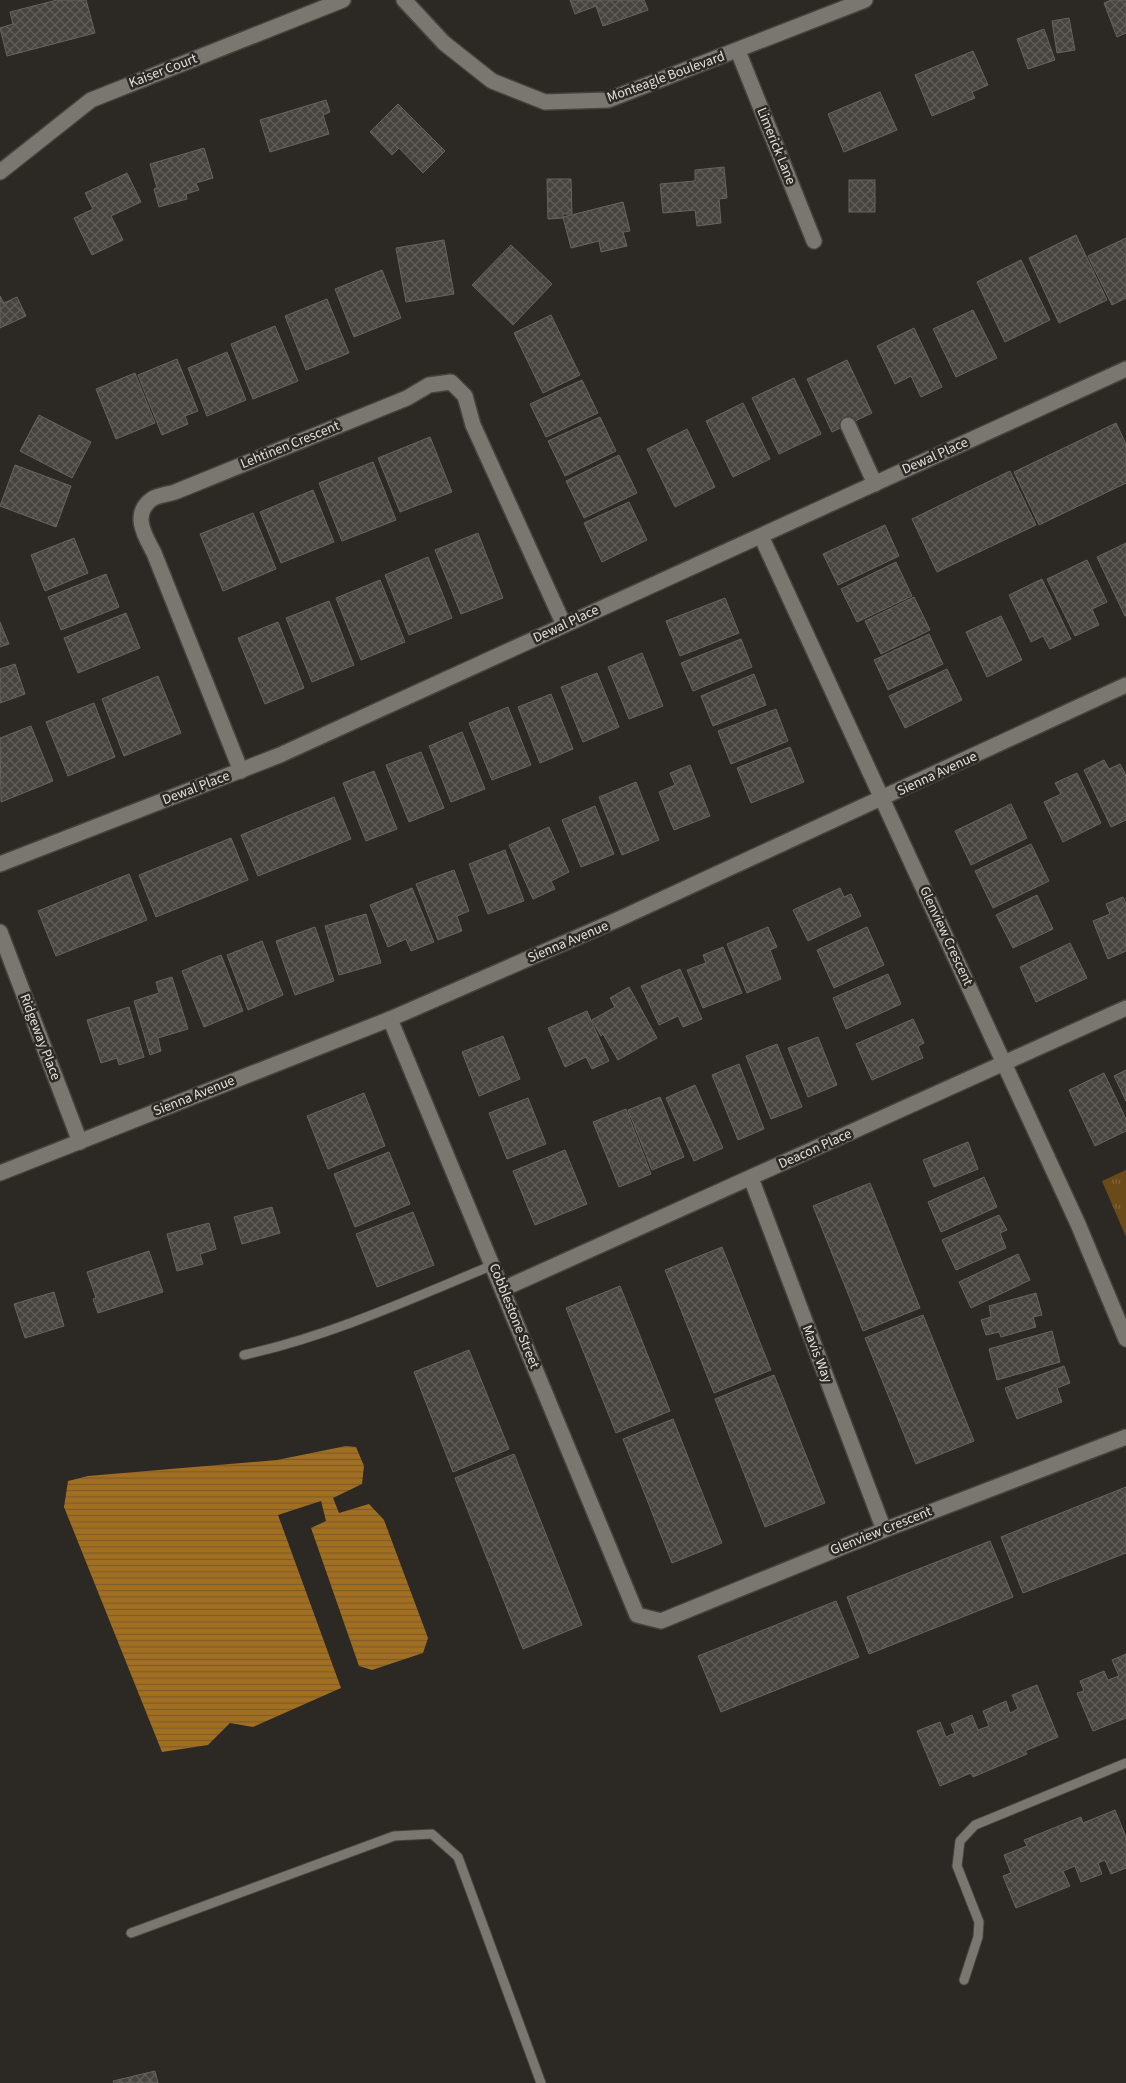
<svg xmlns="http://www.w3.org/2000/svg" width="1126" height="2083" font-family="'Source Sans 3',sans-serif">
  <defs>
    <pattern id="park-tufts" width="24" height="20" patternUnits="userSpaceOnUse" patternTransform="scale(1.25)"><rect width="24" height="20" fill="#6b4a1a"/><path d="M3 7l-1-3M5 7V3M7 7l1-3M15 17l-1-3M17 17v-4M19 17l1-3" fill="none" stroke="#80643b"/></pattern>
    <pattern id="water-rules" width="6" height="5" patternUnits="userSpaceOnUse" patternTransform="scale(1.25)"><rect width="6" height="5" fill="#a26f20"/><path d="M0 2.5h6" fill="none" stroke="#7c5d2e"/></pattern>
    <pattern id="building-cross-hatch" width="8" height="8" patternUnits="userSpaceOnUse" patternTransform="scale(1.25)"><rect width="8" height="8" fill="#47433e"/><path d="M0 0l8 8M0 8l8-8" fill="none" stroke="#615e59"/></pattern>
  </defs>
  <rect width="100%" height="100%" fill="#2c2824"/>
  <!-- park -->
  <polygon fill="url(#park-tufts)" points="1126,1170 1126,1237 1102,1181"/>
  <!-- water -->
  <polygon fill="url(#water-rules)" points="346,1446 356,1447 364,1466 362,1484 333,1498 339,1513 369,1504 384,1520 428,1638 423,1653 372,1670 359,1666 311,1528 326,1521 321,1501 278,1515 341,1688 253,1727 230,1723 208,1745 162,1752 64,1507 68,1481 88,1476 277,1460"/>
  <!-- building -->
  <g fill="url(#building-cross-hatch)" stroke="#68635e">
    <polygon points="57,0 86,0 95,33 7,56 0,28 13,24 10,12"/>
    <polygon points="570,0 644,0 648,10 603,26 596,6 575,14"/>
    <polygon points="1111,0 1126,0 1126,33 1117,37 1104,3"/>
    <polygon points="1069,18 1075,50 1057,53 1052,21"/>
    <polygon points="1044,29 1055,60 1028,69 1017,39"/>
    <polygon points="973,51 988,85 972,92 975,98 932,116 915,75"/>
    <polygon points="880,92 897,130 844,152 828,114"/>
    <polygon points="326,100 330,112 323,115 329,134 270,152 260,120"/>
    <polygon points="398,104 445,151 423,173 399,148 392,155 370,132"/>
    <polygon points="204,148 213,178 196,183 199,190 186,194 187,199 159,207 154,189 157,188 150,164"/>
    <polygon points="724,167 727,198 719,199 721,223 697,226 695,210 663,213 660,184 695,181 695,170"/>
    <polygon points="127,173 141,202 111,216 123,240 92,255 74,218 93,209 85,193"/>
    <polygon points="547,179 571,179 572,214 563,214 563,218 548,219"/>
    <rect x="849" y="180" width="26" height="32"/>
    <polygon points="623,202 630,231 623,232 627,246 601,252 599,241 571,248 563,217"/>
    <polygon points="1076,235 1107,300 1059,323 1029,258"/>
    <polygon points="1126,238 1126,298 1112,305 1088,256"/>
    <polygon points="444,240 454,294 406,302 396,248"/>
    <polygon points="511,245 552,284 513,325 472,285"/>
    <polygon points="1021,260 1050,320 1005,342 977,282"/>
    <polygon points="382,270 401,318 354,337 335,289"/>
    <polygon points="0,296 4,303 17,297 26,316 0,328"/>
    <polygon points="327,299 349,353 306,370 285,316"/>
    <polygon points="973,310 997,358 956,377 933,329"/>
    <polygon points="551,315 580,375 543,393 514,333"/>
    <polygon points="275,326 298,381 253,399 231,344"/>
    <polygon points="914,328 942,387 921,397 911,376 895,384 877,346"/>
    <polygon points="227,352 246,400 207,416 188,368"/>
    <polygon points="177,359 198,411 185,416 188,424 162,435 138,375"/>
    <polygon points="847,360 872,413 832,432 807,379"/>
    <polygon points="135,373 155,423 116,439 96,389"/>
    <polygon points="794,378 821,434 779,454 752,398"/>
    <polygon points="582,380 598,413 546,437 530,404"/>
    <polygon points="743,403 770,459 733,477 706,421"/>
    <polygon points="39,415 91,442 72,478 20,451"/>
    <polygon points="600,417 616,451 565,476 548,441"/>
    <polygon points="1116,423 1126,444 1126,483 1039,525 1014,472"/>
    <polygon points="687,429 715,487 675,507 647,449"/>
    <polygon points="430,437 452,492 400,512 378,458"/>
    <polygon points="619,455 637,493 584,518 566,481"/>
    <polygon points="373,462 396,520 342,541 319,483"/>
    <polygon points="15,465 71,486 56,527 0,506"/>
    <polygon points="1010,471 1036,525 937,572 912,519"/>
    <polygon points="313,490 334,542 281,563 260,512"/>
    <polygon points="629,502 647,540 602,562 584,523"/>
    <polygon points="253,513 276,569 223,591 200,534"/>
    <polygon points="885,525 899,556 838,585 823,554"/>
    <polygon points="478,533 503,598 461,614 435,550"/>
    <polygon points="74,538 88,573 45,591 31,555"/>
    <polygon points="1126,543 1126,616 1125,616 1097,557"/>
    <polygon points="428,557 452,618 409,635 385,575"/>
    <polygon points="1087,560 1107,602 1092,609 1099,625 1075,636 1047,579"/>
    <polygon points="896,562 912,596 857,622 841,589"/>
    <polygon points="106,574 119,607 61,630 48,597"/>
    <polygon points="1042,579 1071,639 1050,649 1043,636 1031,642 1009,595"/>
    <polygon points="380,580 405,642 361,660 336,598"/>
    <polygon points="914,597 930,630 881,654 865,621"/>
    <polygon points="725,598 739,633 680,656 666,621"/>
    <polygon points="329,601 354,665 312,682 286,618"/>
    <polygon points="126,613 140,648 78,673 64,638"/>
    <polygon points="1001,616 1022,660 987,677 966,632"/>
    <polygon points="0,622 9,644 0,647"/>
    <polygon points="278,622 304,688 265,704 238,638"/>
    <polygon points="929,634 943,664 888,690 874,660"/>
    <polygon points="741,639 752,667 693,691 681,663"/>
    <polygon points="642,653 663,706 629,719 608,667"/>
    <polygon points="15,664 25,694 0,703 0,669"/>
    <polygon points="947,669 962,700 905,728 889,696"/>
    <polygon points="597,673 619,727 583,742 561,687"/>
    <polygon points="754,674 766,705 713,726 701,696"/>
    <polygon points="158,676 181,733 124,756 102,699"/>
    <polygon points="551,694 573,749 540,763 518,707"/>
    <polygon points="94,703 115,757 68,776 46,722"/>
    <polygon points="508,707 531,765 492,780 469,723"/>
    <polygon points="776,709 788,741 731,764 718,731"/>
    <polygon points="31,726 53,781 1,802 0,738"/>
    <polygon points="462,732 485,789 451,802 429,746"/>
    <polygon points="790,747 804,782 751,803 737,768"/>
    <polygon points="421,752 444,808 409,822 386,765"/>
    <polygon points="1104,760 1109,769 1120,764 1126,775 1126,820 1111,827 1084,770"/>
    <polygon points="690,765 710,816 674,830 659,792 675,785 670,773"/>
    <polygon points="374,771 397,829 366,841 343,783"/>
    <polygon points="1077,773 1101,823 1063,842 1044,802 1061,794 1055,783"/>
    <polygon points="636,782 659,840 622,855 599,797"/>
    <polygon points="334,797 351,839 258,876 241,835"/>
    <polygon points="1011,804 1027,838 971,865 955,831"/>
    <polygon points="595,806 614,854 581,867 562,820"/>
    <polygon points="549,827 569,872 551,881 555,889 533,899 509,845"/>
    <polygon points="231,838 248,880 156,917 139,875"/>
    <polygon points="1031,844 1049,881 993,908 975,871"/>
    <polygon points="505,850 524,901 488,914 469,864"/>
    <polygon points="454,870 469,911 457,916 462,931 438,940 416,884"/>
    <polygon points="129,874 147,920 56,956 38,911"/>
    <polygon points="412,888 434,942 411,951 406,939 388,947 370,905"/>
    <polygon points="840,888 844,897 851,894 861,916 808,941 793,910"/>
    <polygon points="1037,895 1053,929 1013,948 996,915"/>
    <polygon points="1123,897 1126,903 1126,951 1108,959 1093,921 1110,914 1106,904"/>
    <polygon points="366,914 381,963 339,975 325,926"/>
    <polygon points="315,927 334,981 295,995 276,941"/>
    <polygon points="768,927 777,947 770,950 781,979 747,993 727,944"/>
    <polygon points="867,927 884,965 834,988 817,950"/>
    <polygon points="262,941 283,995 248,1010 227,955"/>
    <polygon points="1070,943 1087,978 1036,1002 1020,967"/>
    <polygon points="723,947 742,993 703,1008 687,970 706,963 703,955"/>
    <polygon points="221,955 243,1011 204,1027 182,971"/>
    <polygon points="680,969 702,1019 683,1027 678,1016 659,1025 641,986"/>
    <polygon points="888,974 901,1004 846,1029 833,998"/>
    <polygon points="172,977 188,1029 158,1038 161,1051 150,1055 134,1001 159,993 156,982"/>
    <polygon points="629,987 657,1038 618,1060 603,1034 601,1036 592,1020 615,1007 610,998"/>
    <polygon points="129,1007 144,1057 119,1065 117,1058 101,1063 87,1020"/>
    <polygon points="587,1011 609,1061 592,1069 586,1057 565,1067 548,1028"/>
    <polygon points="913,1019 924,1043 918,1046 923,1058 872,1080 856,1044"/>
    <polygon points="503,1036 520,1079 479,1096 462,1052"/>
    <polygon points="818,1037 837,1085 808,1097 788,1048"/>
    <polygon points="777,1044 802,1107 771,1119 746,1056"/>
    <polygon points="739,1064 764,1129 738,1140 712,1075"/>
    <polygon points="1126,1070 1126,1101 1114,1076"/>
    <polygon points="1104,1073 1126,1119 1126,1131 1095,1146 1069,1090"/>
    <polygon points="695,1085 723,1148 694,1161 666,1098"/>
    <polygon points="364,1093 385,1146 328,1169 307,1116"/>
    <polygon points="660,1097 684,1157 652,1170 628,1110"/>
    <polygon points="528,1098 546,1144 507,1159 489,1113"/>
    <polygon points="626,1109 651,1174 619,1187 593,1122"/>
    <polygon points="968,1142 978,1169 934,1187 923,1160"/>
    <polygon points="565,1150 587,1204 535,1225 513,1171"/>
    <polygon points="389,1152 410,1204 355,1227 334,1174"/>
    <polygon points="984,1177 997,1207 941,1232 928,1202"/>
    <polygon points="870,1183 920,1308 863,1331 813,1206"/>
    <polygon points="272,1207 280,1233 242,1244 234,1217"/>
    <polygon points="413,1212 434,1265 377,1287 356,1234"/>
    <polygon points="999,1215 1007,1230 1000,1233 1006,1248 956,1270 942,1240"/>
    <polygon points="209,1223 216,1249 200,1254 203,1264 177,1271 167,1234"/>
    <polygon points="722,1247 771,1370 714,1393 665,1270"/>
    <polygon points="149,1251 163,1292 98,1313 93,1299 96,1298 87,1272"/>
    <polygon points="1018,1254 1030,1280 971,1308 959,1282"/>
    <polygon points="620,1286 670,1411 616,1433 566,1308"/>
    <polygon points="54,1292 64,1326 25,1338 14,1304"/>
    <polygon points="1036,1293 1042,1315 1033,1317 1036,1327 1001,1337 999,1332 986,1335 981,1320 991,1317 989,1306"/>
    <polygon points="923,1315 974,1441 916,1464 865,1338"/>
    <polygon points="1052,1331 1060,1362 997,1380 989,1349"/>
    <polygon points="469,1350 509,1449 453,1472 414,1372"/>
    <polygon points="1064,1366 1070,1383 1057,1388 1062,1402 1017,1419 1005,1388"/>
    <polygon points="774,1375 825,1503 765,1527 715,1399"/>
    <polygon points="673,1419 722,1543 672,1563 623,1439"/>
    <polygon points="514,1454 582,1625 523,1649 455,1478"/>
    <polygon points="1126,1487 1126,1553 1023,1593 1001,1537"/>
    <polygon points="990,1541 1013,1597 869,1654 847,1597"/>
    <polygon points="836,1601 859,1657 721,1712 698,1656"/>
    <polygon points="1126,1654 1126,1718 1093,1731 1077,1693 1084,1691 1080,1681 1104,1671 1108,1680 1119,1676 1112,1660"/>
    <polygon points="1037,1685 1058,1737 1025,1751 1027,1754 973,1777 971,1773 940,1786 917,1731 940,1722 946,1737 955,1733 951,1724 972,1715 978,1730 989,1726 983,1711 1006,1701 1010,1713 1018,1709 1012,1695"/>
    <polygon points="1115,1810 1126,1837 1126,1868 1111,1874 1105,1860 1098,1863 1102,1874 1081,1882 1075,1866 1063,1871 1070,1886 1016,1908 1003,1876 1011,1873 1004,1855 1027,1846 1024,1840 1081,1817 1083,1823"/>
    <polygon points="155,2071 158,2083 114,2083 113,2081"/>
  </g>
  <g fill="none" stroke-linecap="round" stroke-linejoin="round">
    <defs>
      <g id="lane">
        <path d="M244,1355C330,1336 411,1299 493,1265"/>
        <polyline points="131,1933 394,1836 432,1834 458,1857 541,2083"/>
        <polyline points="964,1980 978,1937 979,1922 957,1866 960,1841 975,1825 1126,1763"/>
      </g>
      <g id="street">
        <polyline points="404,0 444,43 492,81 545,102 608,100 865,0"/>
        <polyline points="738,51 814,241"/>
        <polyline points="0,172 91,100 343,0"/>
        <polyline points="848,425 875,484"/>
        <polyline points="761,536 1078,1224 1126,1339"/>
        <path d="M241,771L154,553C145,536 131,514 152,499C158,495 169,494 175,492L407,398L429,385L451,382L465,396L473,425L564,625"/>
        <polyline points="0,864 280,755 1126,369"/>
        <polyline points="0,932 80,1142"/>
        <polyline points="390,1019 637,1615 661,1621 884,1530 1126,1437"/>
        <polyline points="751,1178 884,1530"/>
        <polyline points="503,1289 1126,1008"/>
      </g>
      <polyline id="secondary" points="0,1173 390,1019 619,919 1126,685"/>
    </defs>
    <!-- lane casing -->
    <use href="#lane" stroke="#46433f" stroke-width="11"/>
    <!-- street casing -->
    <use href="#street" stroke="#46433f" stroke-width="18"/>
    <!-- secondary casing -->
    <use href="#secondary" stroke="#46433f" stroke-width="18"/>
    <!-- lane -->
    <use href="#lane" stroke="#7a7670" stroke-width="9"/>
    <!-- street -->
    <use href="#street" stroke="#7a7670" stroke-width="15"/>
    <!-- secondary -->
    <use href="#secondary" stroke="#7a7670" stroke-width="15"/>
  </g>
  <g text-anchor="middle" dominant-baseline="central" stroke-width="5" stroke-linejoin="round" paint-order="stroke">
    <!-- street labels -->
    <g font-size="14" fill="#e3e0dd" stroke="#2c2824">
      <text transform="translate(163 71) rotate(-21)">Kaiser Court</text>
      <text transform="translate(666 77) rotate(-20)">Monteagle Boulevard</text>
      <text transform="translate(776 146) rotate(68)">Limerick Lane</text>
      <text transform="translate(290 445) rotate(-22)">Lehtinen Crescent</text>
      <text transform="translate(935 456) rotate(-24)">Dewal Place</text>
      <text transform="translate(566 624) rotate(-25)">Dewal Place</text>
      <text transform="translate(937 774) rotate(-25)">Sienna Avenue</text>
      <text transform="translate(196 788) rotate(-21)">Dewal Place</text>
      <text transform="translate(946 936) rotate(65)">Glenview Crescent</text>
      <text transform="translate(568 942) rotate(-23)">Sienna Avenue</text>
      <text transform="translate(40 1037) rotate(69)">Ridgeway Place</text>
      <text transform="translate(194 1096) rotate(-22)">Sienna Avenue</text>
      <text transform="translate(815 1149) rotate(-24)">Deacon Place</text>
      <text transform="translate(514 1316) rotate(68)">Cobblestone Street</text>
      <text transform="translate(817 1354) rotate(69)">Mavis Way</text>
      <text transform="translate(881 1531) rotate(-22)">Glenview Crescent</text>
    </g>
  </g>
</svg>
